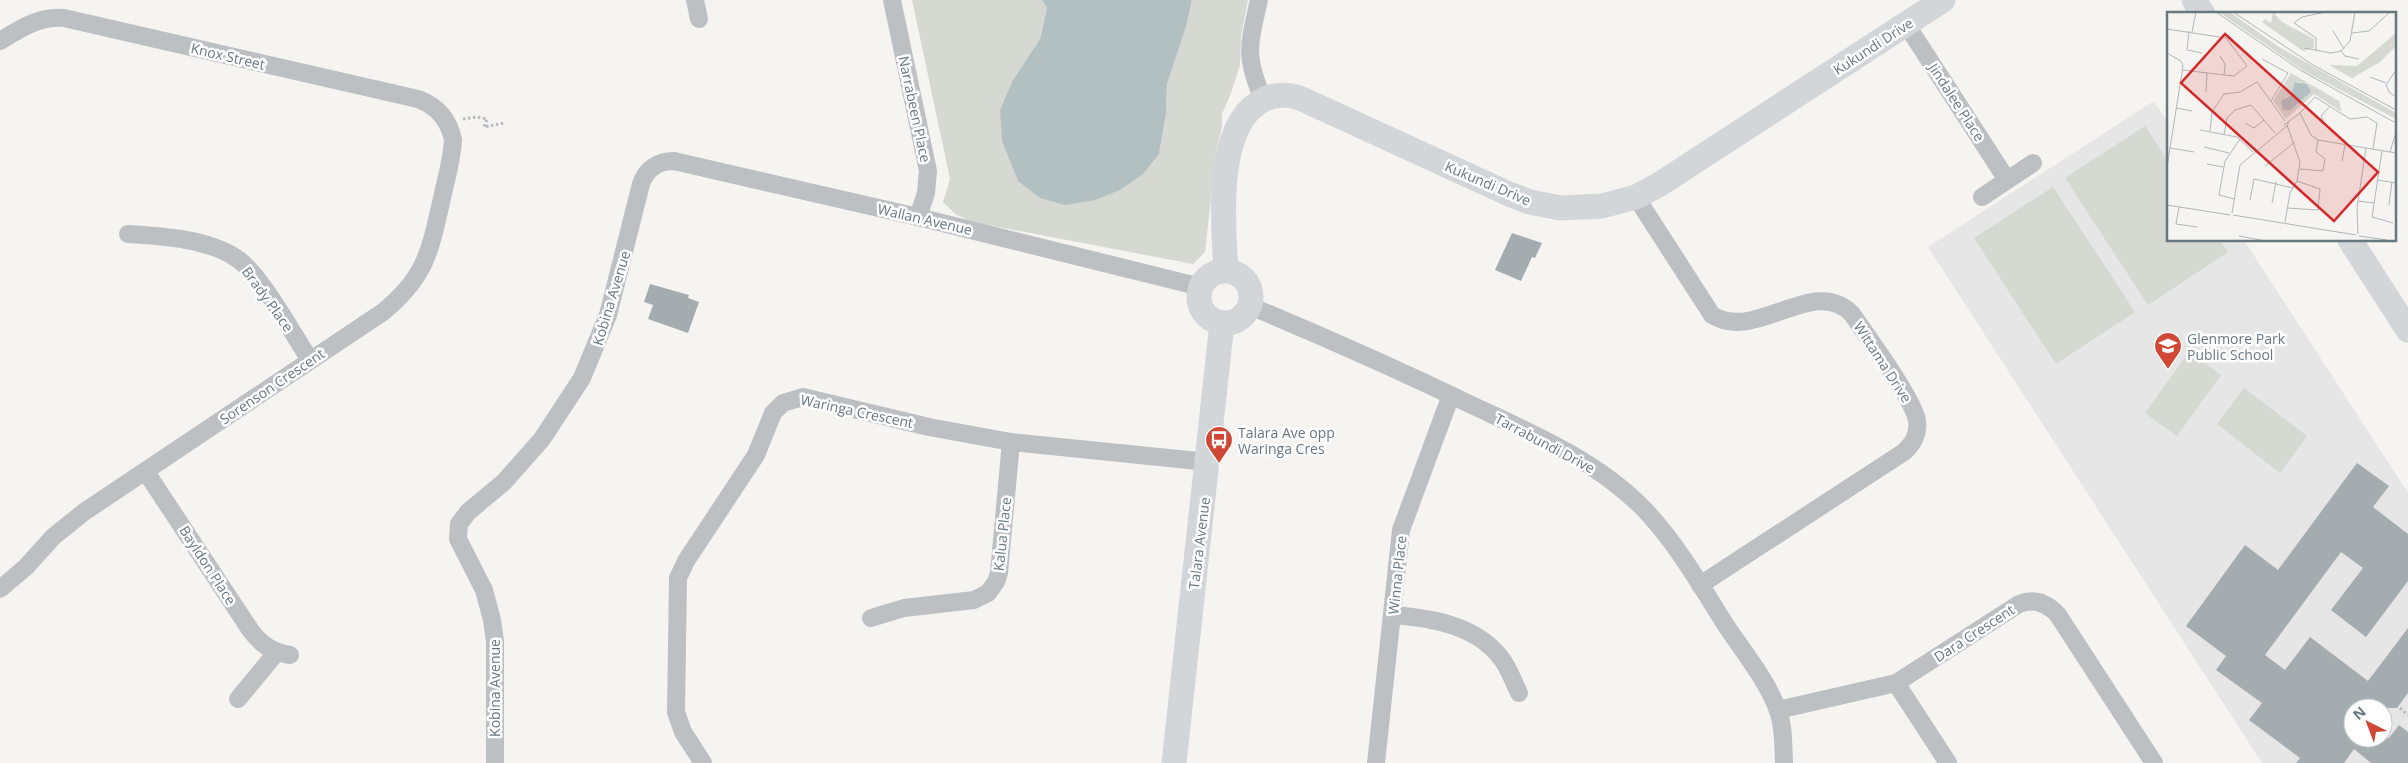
<svg xmlns="http://www.w3.org/2000/svg" width="2408" height="763" font-family="'Open Sans',sans-serif">
  <rect width="100%" height="100%" fill="#f5f4f1"/>
  <!-- built -->
  <path fill="#e5e6e5" fill-rule="evenodd" d="M2154,101L2168,123V240H2244L2408,493V763H2262L1928,247ZM2353,708H2383V738H2353Z"/>
  <!-- green -->
  <g fill="#d5d9d1">
    <polygon points="912,0 1042,0 1047,8 1040,39 1013,80 1159,154 1166,114 1167,84 1186,27 1192,0 1248,0 1241,36 1240,65 1230,96 1222,114 1222,127 1216,153 1205,252 1193,264 972,222 955,214 943,202 950,179"/>
    <polygon points="2145,126 2168,161 2168,240 2220,240 2228,252 2148,305 2065,178"/>
    <polygon points="2053,187 2135,312 2056,364 1974,238"/>
    <polygon points="2189,352 2221,375 2177,436 2145,413"/>
    <polygon points="2244,388 2307,436 2280,473 2217,424"/>
  </g>
  <!-- water -->
  <polygon fill="#b2c0c2" points="1042,0 1192,0 1186,27 1167,84 1166,114 1159,154 1143,174 1120,190 1095,200 1065,205 1040,198 1018,181 1002,141 1000,110 1013,80 1040,39 1047,8"/>
  <!-- building -->
  <g fill="#a4acb0">
    <polygon points="1512,233 1542,243 1535,258 1532,257 1521,281 1495,270"/>
    <polygon points="650,284 689,295 688,298 699,302 688,333 648,319 653,305 644,302"/>
    <polygon points="2357,463 2389,486 2373,507 2408,534 2408,581 2366,637 2331,610 2363,568 2341,552 2265,655 2285,670 2310,637 2368,681 2408,628 2408,693 2397,708 2353,708 2353,738 2389,738 2399,725 2408,732 2408,763 2371,763 2354,749 2344,763 2296,763 2300,758 2249,720 2262,703 2216,670 2226,656 2186,626 2245,545 2278,570"/>
  </g>
  <g fill="none" stroke-linecap="round" stroke-linejoin="round">
    <!-- path -->
    <g stroke="#b6b9bb" stroke-width="3" stroke-dasharray="2.5 2.5" stroke-linecap="butt">
      <polyline points="463,119 477,117 487,119 484,127 504,123"/>
      <polyline points="2400,708 2408,715"/>
    </g>
    <!-- street -->
    <g stroke="#bcc0c3" stroke-width="18">
      <polyline points="695,0 699,19"/>
      <polyline points="892,0 928,171 926,193 918,217"/>
      <path d="M1259,0C1249,45 1244,55 1263,99"/>
      <polyline points="1906,24 2007,180"/>
      <path d="M0,41C21,28 39,16 64,18L418,99C437,106 449,120 453,140C452,160 446,179 442,198C430,250 427,276 383,312L84,512L53,537L26,567L0,589"/>
      <path d="M1636,197L1712,315C1756,343 1814,274 1852,314C1866,335 1915,401 1917,421C1919,433 1913,444 1904,452L1700,585"/>
      <polyline points="1982,197 2033,163"/>
      <path d="M128,234C162,236 211,239 239,260C262,277 293,334 310,360"/>
      <path d="M1250,306C1327,338 1403,372 1478,408C1536,435 1596,461 1642,507C1675,541 1700,584 1725,624C1742,650 1768,681 1778,711C1784,726 1783,746 1784,763"/>
      <path d="M146,472L251,631C262,645 272,652 290,655"/>
      <path d="M1393,615C1431,618 1476,625 1501,658C1509,668 1513,681 1519,693"/>
      <polyline points="871,618 904,608 974,600 988,593 996,582 999,573 1011,442"/>
      <polyline points="1896,683 1948,763"/>
      <polyline points="238,699 276,653"/>
      <path d="M1778,710L1896,683L2019,604C2034,598 2047,603 2058,615L2154,763"/>
      <path d="M495,763V641L492,620L484,590L458,539L459,524L468,512L504,482L542,439L582,378L608,315L641,184C646,169 658,161 674,161L918,217L1201,287"/>
      <polyline points="703,763 683,732 676,712 678,578 686,561 756,455 773,413 783,403 803,397 929,427 1011,442 1208,462"/>
      <polyline points="1376,763 1401,530 1451,395"/>
    </g>
    <!-- secondary -->
    <g stroke="#d2d6d9" stroke-width="25">
      <polyline points="2194,0 2203,14"/>
      <polyline points="2350,240 2408,330"/>
      <path d="M1226,270C1223,225 1215,131 1258,103C1271,94 1287,93 1302,99L1509,194L1530,202L1560,208L1602,206L1636,197L1660,184L1943,0"/>
      <circle cx="1225" cy="297" r="26"/>
      <polyline points="1174,763 1222,323"/>
    </g>
  </g>
  <!-- icons -->
  <defs>
    <symbol id="school-pin" viewBox="-11 -11 22 30"><path d="M0 17L-7.5 6A9.5 9.5 0 1 1 7.5 6Z" fill="#d14735" stroke="#fff"/><path d="M0-5L7-2L0 1L-7-2ZM-4 1L0 2.5L4 1V4Q0 6-4 4Z" fill="#fff"/></symbol>
    <symbol id="bus-pin" viewBox="-11 -11 22 30"><path d="M0 17L-7.5 6A9.5 9.5 0 1 1 7.5 6Z" fill="#d14735" stroke="#fff"/><path d="M-5-6H5V4H4V6H2V4H-2V6H-4V4H-5ZM-3.5-4V0h7V-4ZM-3.5 1.2v1.5H-2V1.2ZM2 1.2v1.5H3.5V1.2Z" fill="#fff"/></symbol>
  </defs>
  <g fill-rule="evenodd">
    <use href="#school-pin" x="2152" y="330" width="32" height="43"/>
    <use href="#bus-pin" x="1203" y="424" width="32" height="43"/>
  </g>
  <g text-anchor="middle" dominant-baseline="central" stroke-width="5" stroke-linejoin="round" paint-order="stroke">
    <!-- street labels -->
    <g font-size="14" fill="#67777f" stroke="#fff">
      <text transform="translate(1873 46) rotate(-33)">Kukundi Drive</text>
      <text transform="translate(228 56) rotate(13)">Knox Street</text>
      <text transform="translate(1957 102) rotate(57)">Jindalee Place</text>
      <text transform="translate(915 109) rotate(78)">Narrabeen Place</text>
      <text transform="translate(1488 183) rotate(23)">Kukundi Drive</text>
      <text transform="translate(925 219) rotate(13)">Wallan Avenue</text>
      <text transform="translate(611 298) rotate(-73)">Kobina Avenue</text>
      <text transform="translate(268 299) rotate(54)">Brady Place</text>
      <text transform="translate(1883 362) rotate(57)">Wittama Drive</text>
      <text transform="translate(272 386) rotate(-34)">Sorenson Crescent</text>
      <text transform="translate(857 411) rotate(12)">Waringa Crescent</text>
      <text transform="translate(1545 443) rotate(28)">Tarrabundi Drive</text>
      <text transform="translate(1002 534) rotate(-84)">Kalua Place</text>
      <text transform="translate(1199 543) rotate(-83)">Talara Avenue</text>
      <text transform="translate(208 565) rotate(57)">Bayldon Place</text>
      <text transform="translate(1397 575) rotate(-84)">Winna Place</text>
      <text transform="translate(1974 633) rotate(-33)">Dara Crescent</text>
      <text transform="translate(494 688) rotate(-90)">Kobina Avenue</text>
    </g>
    <!-- poi labels -->
    <g font-size="14" fill="#67777f" stroke="#fff" text-anchor="start">
      <text x="2187" y="338">Glenmore Park<tspan x="2187" dy="16">Public School</tspan></text>
      <text x="1238" y="432">Talara Ave opp<tspan x="1238" dy="16">Waringa Cres</tspan></text>
    </g>
  </g>
  <!-- overview -->
  <g transform="translate(2167 12)">
    <rect width="229" height="229" fill="#f5f4f1"/>
    <path d="M52,0H63L112,35L229,101V107L137,59ZM106,0L115,10L147,27V36L136,39L95,10L98,7L104,11ZM229,21V34L213,50L185,66L162,53L190,54ZM124,61L172,89L175,100L147,82L119,107L106,89ZM130,69L138,72L139,70L142,75L127,94L118,85L124,83Z" fill="#d5d9d1" fill-rule="evenodd"/>
    <path d="M128,70L140,72L144,80L123,98H116L114,89L124,83Z" fill="#b2c0c2"/>
    <path fill="none" stroke="#afb7b9" stroke-width="1" d="M49,0L133,58L229,111M66,0L146,53L229,98M0,17L59,26L80,54L67,64L15,58M22,19L20,38L35,41M166,19L177,37M25,20L29,0M185,21L202,19L223,0M137,36L164,41L174,39L183,29L188,0M149,39V26L127,11L135,5L159,0M174,39L178,44L192,47M0,41L14,49L16,54L0,155M53,44L58,52L57,63M95,47L121,61L104,89M229,58L219,73L222,80L229,85M203,65L219,71M39,80L40,61M9,96L25,99M133,101L148,85L183,107L200,105L210,111L206,137M121,110L133,101L144,123L151,128L229,141M78,111L87,116L97,108M157,111L154,104L162,95M33,118L70,125L86,140M43,119L45,100L57,82L73,80L90,70L118,109M57,122L60,106L68,98L84,93L108,121M37,135L62,141M3,136L27,140M215,139L205,205L226,211M223,140L229,120M175,149L178,133M40,152L56,155M98,154L128,130M133,157L156,159L158,147L149,140L151,128M210,168L229,171M67,187L52,183L58,149L73,127M83,188L87,167L126,176M191,189L207,191M105,191L109,170M0,193L63,203M222,193L225,170M12,195L9,212L30,215M120,196L151,198L153,177L130,169M65,201L73,153L121,113V110L117,113M66,203L189,223M118,210L123,181L130,169L133,150L120,113M191,222L190,196L199,136M72,224L94,228M192,224L220,228"/>
    <path fill="#d62828" fill-opacity="0.15" stroke="#d62828" stroke-width="2.5" d="M58,22L211,160L167,209L14,71Z"/>
    <rect width="229" height="229" fill="none" stroke="#67777f" stroke-width="2.5"/>
  </g>
  <!-- north arrow -->
  <g transform="translate(2368 723) rotate(318)"><circle r="24" fill="#ffffff" stroke="#c2c9cc"/>
  <path d="M0-4L9 19L0 12L-9 19Z" fill="#d14735"/>
  <text y="-8" font-size="14" font-weight="bold" text-anchor="middle" fill="#67777f">N</text>
  </g>
</svg>
